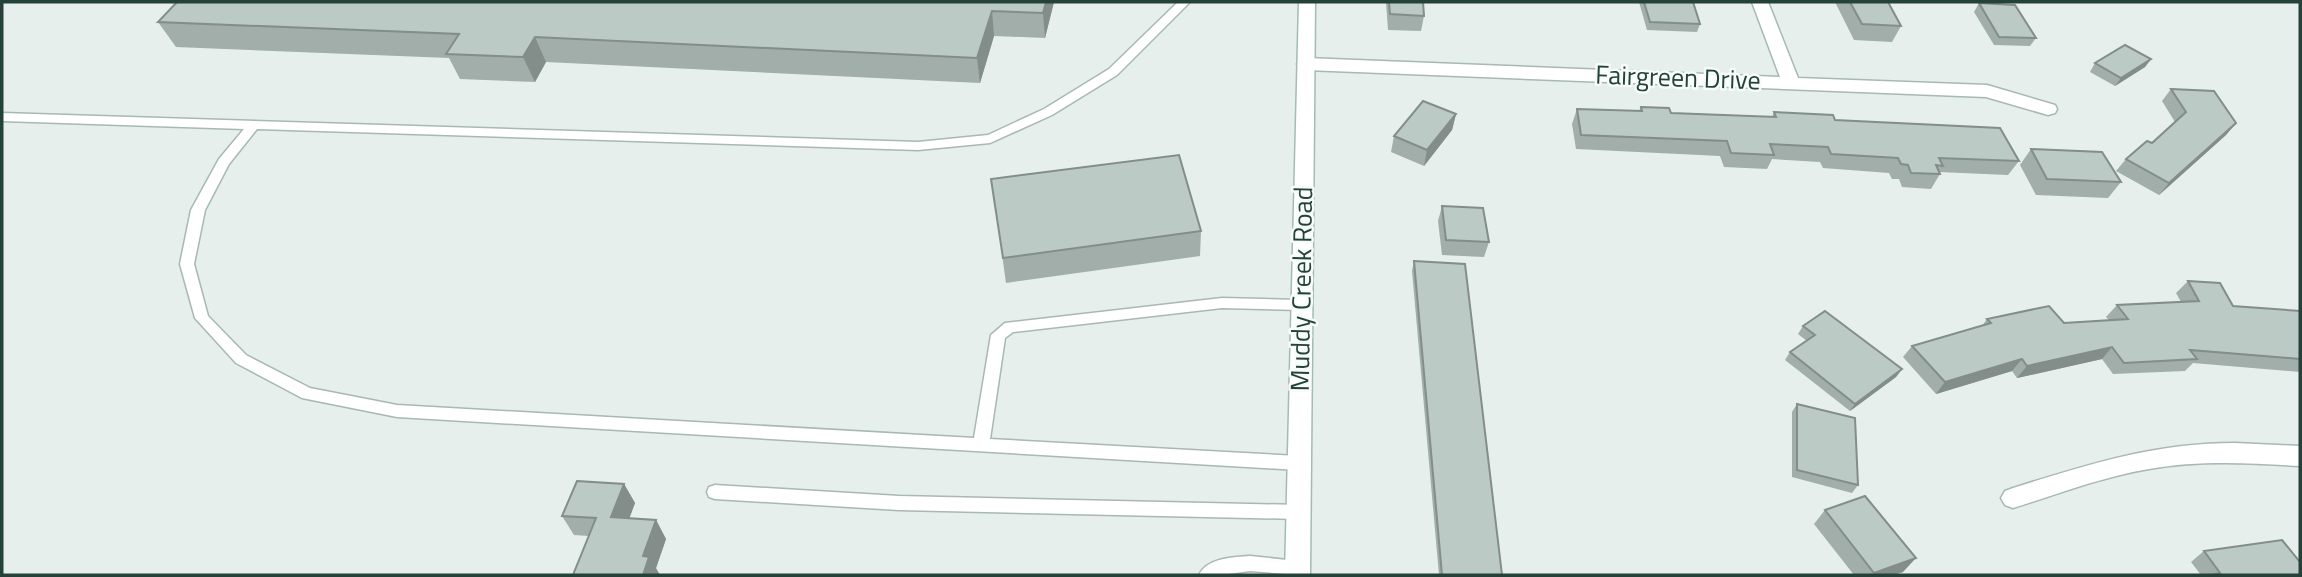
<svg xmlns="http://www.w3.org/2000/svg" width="2302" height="577" font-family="'Titillium Web',sans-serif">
  <rect width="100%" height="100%" fill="#e6efeb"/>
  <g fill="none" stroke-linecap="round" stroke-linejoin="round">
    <defs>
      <g id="lane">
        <polygon points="1178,2 1190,2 1117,75 1052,115 990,143 918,150 257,129 229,164 205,210 194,264 208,316 246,355 310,388 397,405 974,438 991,335 1005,323 1222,298 1301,300 1306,301 1308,305 1306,309 1301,310 1222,308 1013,332 1005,338 990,439 1298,456 1304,458 1306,463 1304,468 1298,470 397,417 302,398 236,363 195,318 180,264 191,210 219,159 244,129 2,121 2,113 918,142 988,135 1044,109 1109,69"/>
        <polygon points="715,485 899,496 1299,505 1305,507 1307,512 1305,517 1299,519 899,510 715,499 709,497 707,492 709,487"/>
        <path d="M1250,556L1297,561L1303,563L1305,568L1303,573L1298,575L1250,571L1221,575H1199C1207,558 1233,557 1250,556Z"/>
      </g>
      <g id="street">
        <polygon points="1752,2 1768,2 1798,78 1987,85 2055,105 2057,109 2055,113 2048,115 1986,97 1306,70 1297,64 1306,58 1780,77"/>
        <path d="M2235,443L2300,446V466C2250,463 2199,460 2149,469C2102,477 2058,494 2013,508L2005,505L2001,498L2005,491L2013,488C2089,464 2155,443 2235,443Z"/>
      </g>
      <polygon id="secondary" points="1299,2 1315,2 1310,575 1285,575"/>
    </defs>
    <!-- lane casing -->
    <use href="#lane" stroke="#a8b8b2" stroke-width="3"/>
    <!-- street casing -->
    <use href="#street" stroke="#a8b8b2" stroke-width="3"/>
    <!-- secondary casing -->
    <use href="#secondary" stroke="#a4bbb3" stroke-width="3"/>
    <!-- lane -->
    <use href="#lane" fill="#fff" fill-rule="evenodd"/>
    <!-- street -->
    <use href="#street" fill="#fff" fill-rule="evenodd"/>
    <!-- secondary -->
    <use href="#secondary" fill="#fff" fill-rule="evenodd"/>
  </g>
  <!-- wall -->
  <g fill="#a1aea9">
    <polygon points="177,2 1054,2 1045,38 994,36 980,83 546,62 535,82 460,79 449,58 176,47 158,22"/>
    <polygon points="1386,2 1423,2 1424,16 1421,31 1388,30"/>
    <polygon points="1639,2 1693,2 1700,24 1697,32 1647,30"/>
    <polygon points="1835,2 1888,2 1901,26 1892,42 1854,40"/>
    <polygon points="1979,3 2036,38 2030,46 1994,45 1974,12"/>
    <polygon points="2151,59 2145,67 2115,86 2090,72 2095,63"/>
    <polygon points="2171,89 2236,123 2226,135 2159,195 2116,171 2126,159 2152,143 2175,122 2162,101"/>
    <polygon points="1641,107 1671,113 1772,117 1774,112 1835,120 2019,161 2008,175 1939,172 1940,174 1931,189 1902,187 1899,179 1892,179 1889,173 1823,168 1820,162 1772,159 1767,169 1724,167 1720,156 1576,149 1572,124 1577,109 1639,111"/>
    <polygon points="1456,114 1452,130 1424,166 1391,152 1394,136"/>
    <polygon points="2031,149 2121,182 2108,198 2036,195 2020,165"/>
    <polygon points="995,204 1201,231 1200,256 1006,283"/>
    <polygon points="1442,206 1489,242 1484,257 1442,255 1438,221"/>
    <polygon points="1414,261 1502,575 1439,575 1412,271"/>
    <polygon points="2188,281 2233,306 2300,311 2300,372 2193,363 2185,371 2113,374 2102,359 2017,378 2012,371 1936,394 1903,357 1912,346 1982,326 1987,319 2064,323 2109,320 2106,317 2117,305 2181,302 2176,293"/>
    <polygon points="1803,326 1902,369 1896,377 1850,411 1785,360 1790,352 1807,341 1798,334"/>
    <polygon points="1797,404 1858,485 1852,493 1792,477 1792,412"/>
    <polygon points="624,484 635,503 629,518 656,520 666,539 656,568 589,536 574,535 562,516"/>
    <polygon points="1825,510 1903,572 1893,575 1854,575 1814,524"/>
    <polygon points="2204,551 2300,575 2201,575 2191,562"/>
  </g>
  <!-- shaded-wall -->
  <g fill="#838d89">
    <polygon points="1046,2 1054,2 1045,38 1043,13"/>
    <polygon points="992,11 994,36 980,83 977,58"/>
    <polygon points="535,37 546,62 535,82 523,57"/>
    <polygon points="2151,59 2145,67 2115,86 2121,78"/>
    <polygon points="1456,114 1452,130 1424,166 1427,150"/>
    <polygon points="2236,123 2226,135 2159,195 2169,183"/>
    <polygon points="2112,347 2102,359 2017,378 2027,366"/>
    <polygon points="2022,359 2012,371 1936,394 1945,382"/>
    <polygon points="1902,369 1896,377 1850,411 1855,404"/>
    <polygon points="624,484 635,503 623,536 611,517"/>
    <polygon points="656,520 666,539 656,568 660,575 643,575 643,556"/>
    <polygon points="1916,558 1903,572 1893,575 1872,575 1874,573"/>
  </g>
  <!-- building -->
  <g fill="#bbcac4" stroke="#838d89" stroke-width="2">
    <polygon points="177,2 1046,2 1043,13 992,11 977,58 535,37 523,57 446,54 459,34 158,22"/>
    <polygon points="1389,2 1423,2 1424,16 1390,14"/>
    <polygon points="1644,2 1693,2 1700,24 1650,22"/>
    <polygon points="1850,2 1888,2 1901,26 1862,24"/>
    <polygon points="1979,3 2015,5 2036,38 1999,37"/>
    <polygon points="2125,45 2151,59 2121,78 2095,63"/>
    <polygon points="2171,89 2214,91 2236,123 2169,183 2126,159 2147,141 2152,143 2186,112"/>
    <polygon points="1423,101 1456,114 1427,150 1394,136"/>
    <polygon points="1641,107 1669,108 1671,113 1776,117 1774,112 1833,115 1835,120 2000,128 2019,161 1939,158 1943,166 1936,165 1940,174 1911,173 1908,165 1901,164 1898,158 1831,154 1828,147 1770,144 1774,155 1731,153 1727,141 1581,135 1577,109 1642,111"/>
    <polygon points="2031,149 2102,152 2121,182 2047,179"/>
    <polygon points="1179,155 1201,231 1003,258 991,179"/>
    <polygon points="1442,206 1483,208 1489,242 1446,240"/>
    <polygon points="1414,261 1465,264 1502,575 1442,575"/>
    <polygon points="2188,281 2220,283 2233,306 2300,311 2300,359 2190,350 2197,359 2124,363 2112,347 2027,366 2022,359 1945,382 1912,346 1991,323 1987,319 2049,306 2064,323 2128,319 2117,305 2199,301"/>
    <polygon points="1825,311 1902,369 1855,404 1790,352 1815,335 1803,326"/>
    <polygon points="1797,404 1855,418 1858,485 1797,470"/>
    <polygon points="577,481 624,484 611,517 656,520 643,556 649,557 643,575 573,575 596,518 562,516"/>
    <polygon points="1865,496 1916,558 1874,573 1825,510"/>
    <polygon points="2282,540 2300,562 2300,575 2212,575 2220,573 2204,551"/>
  </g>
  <g text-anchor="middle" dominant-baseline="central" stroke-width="5" stroke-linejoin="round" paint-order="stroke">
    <!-- street labels -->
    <g font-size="26" fill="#24423a" stroke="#f7fbf9">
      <text transform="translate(1678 77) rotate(2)">Fairgreen Drive</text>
      <text transform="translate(1301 289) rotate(-89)">Muddy Creek Road</text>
    </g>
  </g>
  <!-- border -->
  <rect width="2302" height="577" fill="none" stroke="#24423a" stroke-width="7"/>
</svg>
